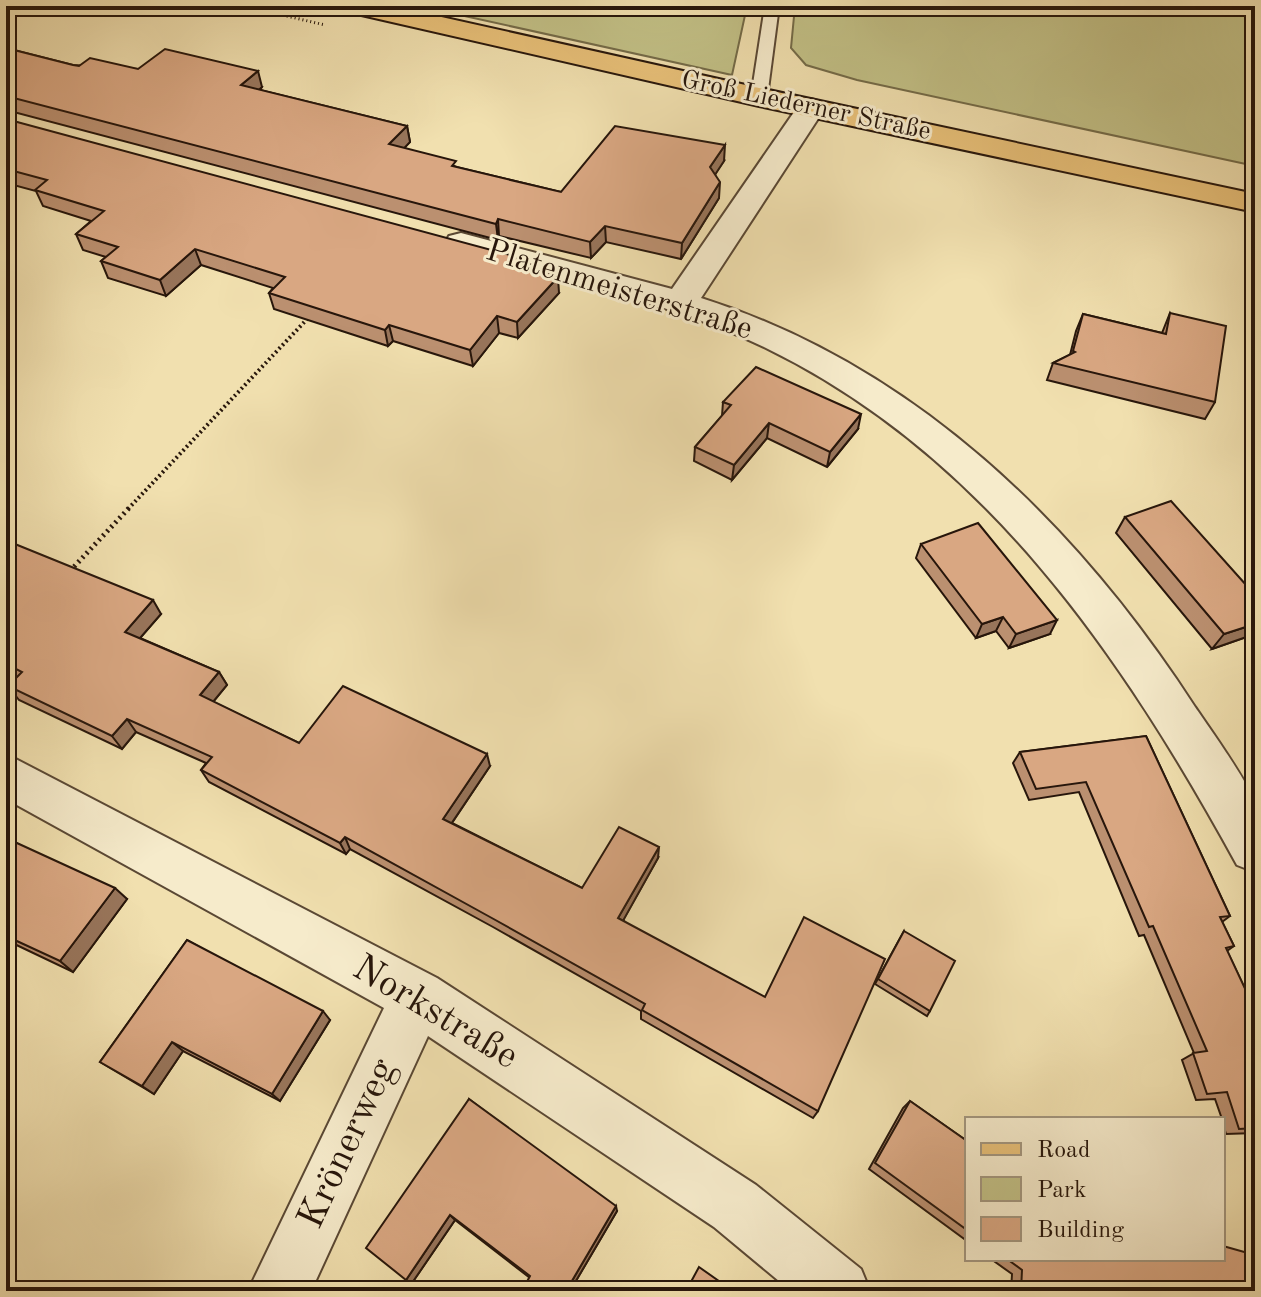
<svg xmlns="http://www.w3.org/2000/svg" width="1261" height="1297" font-family="'Old Standard TT',serif">
  <rect width="100%" height="100%" fill="#f1e0af"/>
  <filter id="stains"><feTurbulence type="fractalNoise" baseFrequency=".0025" numOctaves="4"/><feColorMatrix values="0 0 0 0 .2 0 0 0 0 .09 0 0 0 0 .02 0 0 0 .5 -.17"/></filter>
  <radialGradient id="worn" r=".72"><stop offset=".6" stop-color="#630" stop-opacity="0"/><stop offset="1" stop-color="#630" stop-opacity=".3"/></radialGradient>
  <!-- green -->
  <g fill="#c2c086" stroke="#746b48" stroke-width="2">
    <polygon points="419,6 747,6 732,75"/>
    <polygon points="795,6 1255,6 1255,166 857,80 806,65 791,48"/>
  </g>
  <g fill="none" stroke-linecap="round" stroke-linejoin="round">
    <defs>
      <polygon id="service" points="765,6 779,6 767,97 759,102 751,97"/>
      <g id="minor">
        <path d="M811,99L821,102L825,108L701,298C913,365 1076,523 1195,707C1208,726 1252,787 1255,805C1259,826 1255,851 1255,872L1237,865C1123,657 986,455 766,348C667,300 555,279 449,250L445,243L449,236L461,233L672,289L801,102Z"/>
        <polygon points="6,754 437,978 756,1185 861,1269 870,1291 791,1291 714,1227 428,1036 311,1291 248,1291 384,1008 6,799"/>
      </g>
      <polygon id="primary" points="344,6 392,6 759,88 1255,194 1255,212 759,106 357,14 348,12"/>
    </defs>
    <!-- service casing -->
    <use href="#service" stroke="#5a4834" stroke-width="4"/>
    <!-- minor casing -->
    <use href="#minor" stroke="#5a4834" stroke-width="4"/>
    <!-- primary casing -->
    <use href="#primary" stroke="#27160b" stroke-width="4"/>
    <!-- path-far2 -->
    <polyline stroke="#27160b" stroke-width="3" stroke-dasharray="1 3" stroke-linecap="butt" points="244,6 325,25"/>
    <!-- path-far1 -->
    <polyline stroke="#27160b" stroke-width="4" stroke-dasharray="2 3" stroke-linecap="butt" points="128,509 310,316"/>
    <!-- path -->
    <polyline stroke="#27160b" stroke-width="5" stroke-dasharray="2 4" stroke-linecap="butt" points="70,571 130,507"/>
    <!-- service -->
    <use href="#service" fill="#f6ebcb" fill-rule="evenodd"/>
    <!-- minor -->
    <use href="#minor" fill="#f6ebcb" fill-rule="evenodd"/>
    <!-- primary -->
    <use href="#primary" fill="#e8c078" fill-rule="evenodd"/>
  </g>
  <!-- wall -->
  <g fill="#bb9070" stroke="#27160b" stroke-width="2">
    <polygon points="6,48 73,65 138,69 262,87 260,90 407,126 410,142 404,148 457,167 561,192 724,161 715,174 719,198 681,259 606,242 591,258 499,236 498,240 6,110"/>
    <polygon points="6,119 559,293 518,338 499,333 473,366 393,341 388,346 274,309 269,293 273,288 201,265 166,296 108,278 101,261 106,257 83,250 76,234 91,221 43,206 36,191 6,183"/>
    <polygon points="1170,313 1215,402 1205,419 1047,380 1053,363 1070,355 1076,331 1083,314 1162,333"/>
    <polygon points="723,402 858,429 827,467 767,438 732,480 694,461 695,447 722,416"/>
    <polygon points="1125,517 1255,595 1255,634 1212,649 1116,533"/>
    <polygon points="921,544 1050,634 1009,648 996,631 976,638 916,558"/>
    <polygon points="6,547 161,614 140,638 219,672 227,685 213,702 299,743 490,766 452,823 582,888 658,858 623,920 818,1111 813,1118 641,1019 641,1011 493,927 350,849 346,854 209,782 201,770 206,763 136,732 122,749 19,700 8,686 16,677 6,672"/>
    <polygon points="1146,736 1230,916 1222,922 1234,946 1227,951 1255,1010 1255,1133 1226,1134 1223,1124 1223,1119 1222,1119 1215,1099 1196,1100 1182,1060 1194,1053 1144,935 1139,936 1079,792 1029,800 1013,763 1020,752"/>
    <polygon points="6,838 127,899 73,972 6,940"/>
    <polygon points="904,931 930,1011 927,1016 875,984"/>
    <polygon points="187,940 330,1020 280,1101 183,1051 154,1094 100,1062"/>
    <polygon points="469,1099 617,1211 570,1291 522,1291 530,1278 455,1220 412,1283 406,1280"/>
    <polygon points="910,1101 967,1141 967,1241 869,1169 903,1108"/>
    <polygon points="991,1259 1223,1259 1255,1291 1011,1291 1012,1274"/>
  </g>
  <!-- shaded-wall -->
  <g fill="#98755b" stroke="#27160b" stroke-width="2">
    <polygon points="258,71 262,87 246,101 241,85"/>
    <polygon points="407,126 410,142 392,161 389,144"/>
    <polygon points="725,145 724,161 709,184 710,167"/>
    <polygon points="720,182 719,198 681,259 682,243"/>
    <polygon points="498,219 499,236 498,240 496,224"/>
    <polygon points="605,226 606,242 591,258 590,242"/>
    <polygon points="195,249 201,265 166,296 160,280"/>
    <polygon points="558,277 559,293 518,338 517,322"/>
    <polygon points="497,316 499,333 473,366 470,350"/>
    <polygon points="389,325 393,341 388,346 385,330"/>
    <polygon points="861,414 858,429 827,467 830,452"/>
    <polygon points="769,423 767,438 732,480 734,465"/>
    <polygon points="153,600 161,614 134,645 125,632"/>
    <polygon points="1003,617 996,631 976,638 982,624"/>
    <polygon points="1057,620 1050,634 1009,648 1016,634"/>
    <polygon points="1255,624 1255,634 1212,649 1224,634"/>
    <polygon points="219,672 227,685 208,708 200,695"/>
    <polygon points="127,719 136,732 122,749 112,736"/>
    <polygon points="487,754 490,766 447,830 443,819"/>
    <polygon points="345,837 350,849 346,854 340,843"/>
    <polygon points="659,847 658,858 619,928 618,918"/>
    <polygon points="115,888 127,899 73,972 60,961"/>
    <polygon points="323,1011 330,1020 280,1101 272,1094"/>
    <polygon points="172,1042 183,1051 154,1094 142,1086"/>
    <polygon points="616,1206 617,1211 570,1291 566,1291"/>
    <polygon points="450,1215 455,1220 412,1283 406,1280"/>
  </g>
  <!-- building -->
  <g fill="#d9a782" stroke="#27160b" stroke-width="2">
    <polygon points="6,48 73,65 79,66 90,58 138,69 165,49 258,71 241,85 407,126 389,144 456,161 452,166 561,192 615,126 725,145 710,167 720,182 682,243 605,226 590,242 498,219 496,224 6,96"/>
    <polygon points="6,119 510,255 558,277 517,322 497,316 470,350 389,325 385,330 269,293 285,277 195,249 160,280 101,261 118,247 76,234 104,211 35,190 47,180 6,169"/>
    <polygon points="1170,313 1226,326 1215,402 1053,363 1075,352 1073,351 1083,314 1166,334"/>
    <polygon points="756,367 861,414 830,452 769,423 734,465 695,447 731,405 723,402"/>
    <polygon points="1171,501 1255,595 1255,624 1224,634 1125,517"/>
    <polygon points="978,523 1057,620 1016,634 1003,617 982,624 921,544"/>
    <polygon points="10,542 153,600 125,632 219,672 200,695 299,743 343,686 487,754 443,819 582,888 619,827 659,847 618,918 765,997 804,917 885,959 818,1111 642,1010 645,1004 490,917 345,837 340,843 201,770 212,757 127,719 112,736 8,686 22,672 6,664 6,547"/>
    <polygon points="1146,736 1230,916 1220,917 1234,946 1226,948 1255,1010 1255,1128 1239,1129 1227,1092 1207,1094 1193,1053 1207,1051 1153,926 1149,927 1086,782 1036,789 1020,752"/>
    <polygon points="6,838 115,888 60,961 6,936"/>
    <polygon points="904,931 955,961 930,1011 878,979"/>
    <polygon points="187,940 323,1011 272,1094 172,1042 142,1086 100,1062"/>
    <polygon points="469,1099 616,1206 566,1291 522,1291 530,1276 450,1215 406,1280 366,1248"/>
    <polygon points="910,1101 967,1141 967,1230 875,1163"/>
    <polygon points="1223,1246 1255,1255 1255,1291 1021,1291 1022,1270 1007,1259 1223,1259"/>
    <polygon points="699,1267 733,1291 686,1291"/>
  </g>
  <g text-anchor="middle" dominant-baseline="central" stroke-width="6" stroke-linejoin="round" paint-order="stroke">
    <!-- far-street labels -->
    <g font-size="26" fill="#27160b" stroke="#f6ebcb">
      <text transform="translate(806 106) rotate(12)">Groß Liederner Straße</text>
    </g>
    <!-- street labels -->
    <g font-size="32" fill="#27160b" stroke="#f6ebcb">
      <text transform="translate(619 291) rotate(17)">Platenmeisterstraße</text>
    </g>
    <!-- near-street labels -->
    <g font-size="38" fill="#27160b" stroke="#f6ebcb">
      <text transform="translate(435 1013) rotate(31)">Norkstraße</text>
      <text transform="translate(348 1144) rotate(-65)">Krönerweg</text>
    </g>
  </g>
  <!-- margin -->
  <rect width="1261" height="1297" fill="none" stroke="#f1e0af" stroke-width="32"/>
  <rect x="8" y="8" width="1245" height="1281" fill="none" stroke="#27160b" stroke-width="4"/>
  <rect x="16" y="16" width="1229" height="1265" fill="none" stroke="#27160b" stroke-width="2"/>
  <!-- legend -->
  <rect x="965" y="1117" width="260" height="144" fill="#f6ebcb" stroke="#a3967e" stroke-width="2"/>
  <rect x="981" y="1143" width="40" height="12" fill="#e8c078" stroke="#a3967e" stroke-width="2"/>
  <text x="1037" y="1157" font-size="24" fill="#27160b">Road</text>
  <rect x="981" y="1177" width="40" height="24" fill="#c2c086" stroke="#a3967e" stroke-width="2"/>
  <text x="1037" y="1197" font-size="24" fill="#27160b">Park</text>
  <rect x="981" y="1217" width="40" height="24" fill="#d9a782" stroke="#a3967e" stroke-width="2"/>
  <text x="1037" y="1237" font-size="24" fill="#27160b">Building</text>
  <rect width="100%" height="100%" filter="url(#stains)"/>
  <rect width="100%" height="100%" fill="url(#worn)"/>
</svg>
